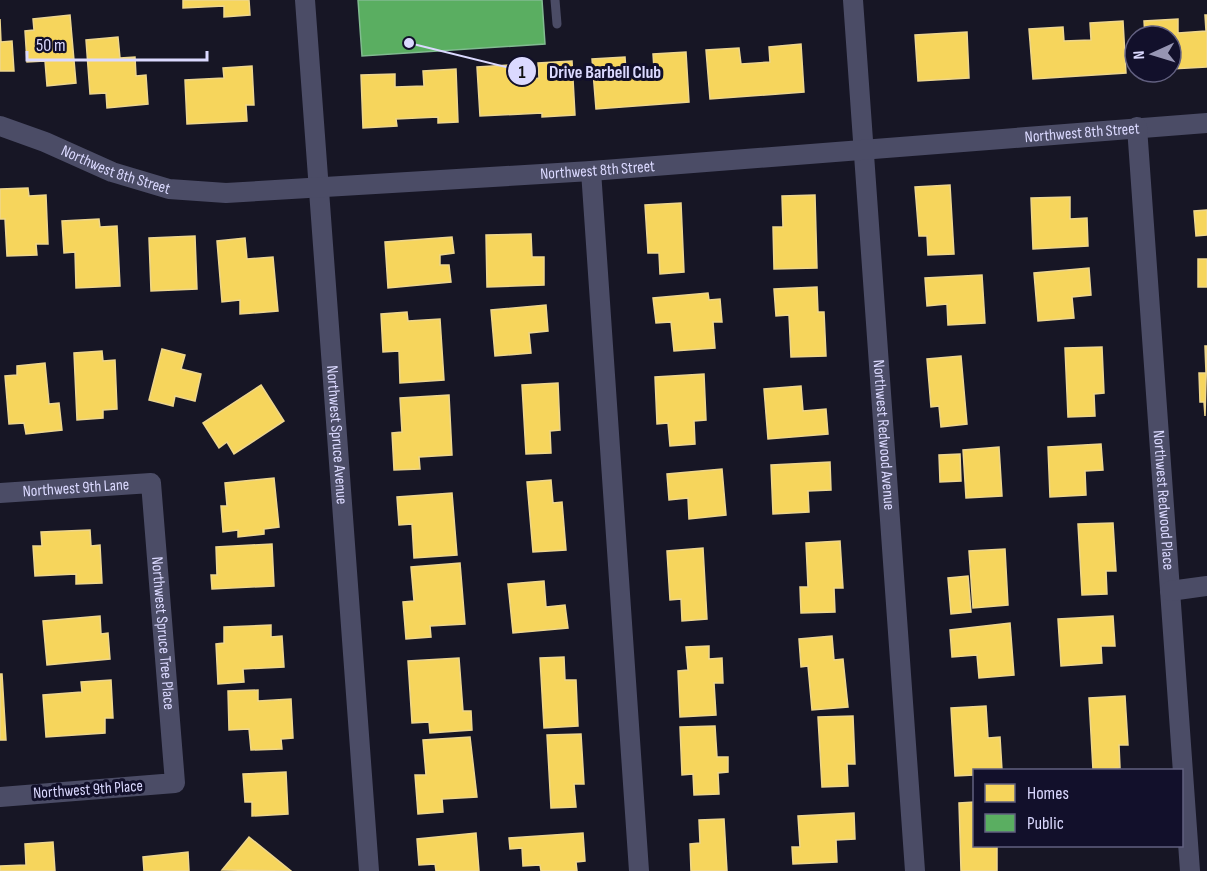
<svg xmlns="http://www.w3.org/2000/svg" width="1207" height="871" font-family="'Sofia Sans Condensed',sans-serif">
  <rect width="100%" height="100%" fill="#171625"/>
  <!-- homes -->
  <g fill="#f6d55c" stroke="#eed68d" stroke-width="1.5">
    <polygon points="183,0 249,0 250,15 224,17 224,6 183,8"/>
    <polygon points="70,15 76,83 47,86 45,61 27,62 25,31 34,30 33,19"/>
    <polygon points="1205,15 1207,15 1207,67 1171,69 1171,36 1145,36 1144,21 1178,19 1178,33 1206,31"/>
    <polygon points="0,19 1,42 12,41 14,71 0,71"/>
    <polygon points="1123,21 1126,73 1033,79 1029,29 1063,27 1064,41 1091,40 1090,23"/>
    <polygon points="967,32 969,78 918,81 915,35"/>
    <polygon points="118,37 120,58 135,57 136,76 146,75 148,104 107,108 106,93 90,94 86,40"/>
    <polygon points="801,44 804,92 710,99 706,50 739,48 741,64 770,62 769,47"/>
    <polygon points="686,52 689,102 596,109 592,59 625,57 626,72 654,69 653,54"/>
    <polygon points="572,61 575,115 542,117 542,113 480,116 477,67 509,65 510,80 539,78 538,63"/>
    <polygon points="252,66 254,105 246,105 247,121 187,124 185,80 224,78 223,68"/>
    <polygon points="456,69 458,122 438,123 438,117 396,119 397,126 363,128 361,75 395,74 395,87 424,86 423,71"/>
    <polygon points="950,185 954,254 928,255 927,236 919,236 915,187"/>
    <polygon points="28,188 29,196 46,195 48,244 36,244 37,255 7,256 5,219 0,219 0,189"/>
    <polygon points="815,195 817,268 774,269 773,227 783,227 782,196"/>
    <polygon points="1070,197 1070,219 1087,218 1088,246 1033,249 1031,198"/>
    <polygon points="681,203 684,272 660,274 659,253 648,253 645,205"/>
    <polygon points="1207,210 1207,235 1196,236 1194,211"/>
    <polygon points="99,219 100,227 117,226 120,286 76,288 75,252 64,253 62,221"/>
    <polygon points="531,234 532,257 544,257 544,285 487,287 486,235"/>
    <polygon points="195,236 197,289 151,291 149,238"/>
    <polygon points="452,237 454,253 440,255 440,265 449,265 451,282 388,288 385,242"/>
    <polygon points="245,238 247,259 273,257 278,311 240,314 240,300 222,302 217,241"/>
    <rect x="1198" y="259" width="9" height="28"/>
    <polygon points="1089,268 1091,295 1072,297 1074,318 1038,321 1034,273"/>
    <polygon points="982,275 985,323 948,325 947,304 927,306 925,278"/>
    <polygon points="817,287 818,312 824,312 826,356 791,357 789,315 776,316 774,289"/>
    <polygon points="708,293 709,300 720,299 722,322 713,322 715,348 674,351 671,322 656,323 653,298"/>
    <polygon points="546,305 548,331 529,333 531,353 495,356 491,310"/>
    <polygon points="407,312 408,321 440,319 444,380 400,383 399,351 383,352 381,314"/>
    <polygon points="1205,346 1207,346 1205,416 1204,402 1200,402 1199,373 1206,373"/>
    <polygon points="1102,347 1104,393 1094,394 1095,416 1068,417 1065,348"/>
    <polygon points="162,349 185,355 181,369 201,374 195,401 175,396 173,406 149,400"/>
    <polygon points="102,351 103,361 115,360 117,409 103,410 103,418 77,420 74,353"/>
    <polygon points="961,356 967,424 941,427 939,406 931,407 927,359"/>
    <polygon points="45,363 49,404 59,403 62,430 26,434 24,423 9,424 5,376 17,375 17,366"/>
    <polygon points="704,374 706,420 694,421 695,444 670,446 668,423 657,424 655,377"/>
    <polygon points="558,383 560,430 550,431 551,453 526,454 522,385"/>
    <polygon points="261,385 284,421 234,454 227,442 219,448 203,423"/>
    <polygon points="801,386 803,411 826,409 828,434 768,439 764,389"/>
    <polygon points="449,395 452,455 419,457 420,469 394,470 392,433 402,432 400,398"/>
    <polygon points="1101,444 1103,470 1085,471 1086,495 1050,497 1048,447"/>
    <polygon points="999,447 1002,496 966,498 963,450"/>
    <polygon points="960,454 961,481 940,482 939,455"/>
    <polygon points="830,462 831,490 808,491 809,512 773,514 771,465"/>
    <polygon points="722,469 726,515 689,519 688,498 669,500 667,474"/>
    <polygon points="274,478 279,527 264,529 264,534 238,537 238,530 223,532 221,506 227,506 225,483"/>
    <polygon points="551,480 553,503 562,502 566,550 533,552 527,482"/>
    <polygon points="452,493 457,555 414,558 412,524 399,525 397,497"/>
    <polygon points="1113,523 1116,571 1106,571 1107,594 1082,595 1078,524"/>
    <polygon points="90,530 91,546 100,545 102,583 76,584 76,574 35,576 33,546 42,546 41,532"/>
    <polygon points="840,541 843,588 834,588 835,612 801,613 800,587 808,587 806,543"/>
    <polygon points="272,544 274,586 212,589 211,575 217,575 216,547"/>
    <polygon points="703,548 707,619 682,621 681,599 670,600 667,551"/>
    <polygon points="1005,549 1008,605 973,608 969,551"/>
    <polygon points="460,563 465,624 430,626 431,637 406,639 403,602 414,601 411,567"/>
    <polygon points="968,576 971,612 951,614 948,578"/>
    <polygon points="544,581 546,607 565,605 568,628 513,633 508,584"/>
    <polygon points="100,616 101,634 108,633 110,659 47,665 43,621"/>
    <polygon points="1113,616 1115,646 1101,646 1102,663 1061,666 1058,619"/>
    <polygon points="1010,623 1014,675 979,678 977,655 952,657 950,630"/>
    <polygon points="271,625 271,637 282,636 284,667 243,669 244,682 218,684 216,644 224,643 224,627"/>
    <polygon points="832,636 834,660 843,659 848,707 812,710 808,666 801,667 799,639"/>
    <polygon points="709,646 709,659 722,658 723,683 714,683 716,715 680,717 678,671 688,670 686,647"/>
    <polygon points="564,657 565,680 576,680 578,726 544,728 540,658"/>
    <polygon points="459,658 463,711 471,711 472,730 430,733 429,722 412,723 408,661"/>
    <polygon points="0,674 2,674 6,740 0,740"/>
    <polygon points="111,680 113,718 105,718 105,733 46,737 43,695 82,692 81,682"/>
    <polygon points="258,690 258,701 291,699 293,738 281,739 282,749 251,750 249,729 229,730 228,691"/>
    <polygon points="1125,696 1128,745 1119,745 1120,768 1093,770 1089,698"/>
    <polygon points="986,706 988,738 1000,737 1002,770 974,770 974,775 955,776 951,708"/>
    <polygon points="853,716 855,764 847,764 848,786 822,787 818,717"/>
    <polygon points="715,726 717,757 728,757 728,772 718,773 719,794 694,795 693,774 682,775 680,727"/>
    <polygon points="581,734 584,784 574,784 576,807 551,808 547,735"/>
    <polygon points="470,737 477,797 442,799 443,812 418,814 415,775 426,775 423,740"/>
    <polygon points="286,772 288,814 252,816 252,802 245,802 243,774"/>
    <polygon points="974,802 974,846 997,846 997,871 961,871 959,803"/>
    <polygon points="854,813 855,839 836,840 837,862 793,864 792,847 800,847 798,816"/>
    <polygon points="724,819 727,871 691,871 690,844 700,843 699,820"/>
    <polygon points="476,833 479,871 436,871 435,864 419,865 417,839"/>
    <polygon points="583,833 585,861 576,862 577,871 541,871 540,865 523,866 522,848 510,849 509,838"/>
    <polygon points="249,837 291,871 222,870"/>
    <polygon points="53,842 55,871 0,871 0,866 26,865 25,844"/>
    <polygon points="188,852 189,871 144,871 143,857"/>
  </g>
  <!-- public -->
  <polygon fill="#5aae61" stroke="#81bb90" stroke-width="1.5" points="358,0 542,0 545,44 362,56"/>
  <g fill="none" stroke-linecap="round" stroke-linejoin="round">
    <!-- service -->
    <polyline stroke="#4b4c66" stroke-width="9" points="555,0 557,24"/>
    <!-- minor -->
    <g stroke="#4b4c66" stroke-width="20">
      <path id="s1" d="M305,0L369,871"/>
      <path id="s2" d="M853,0L915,871"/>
      <path id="s3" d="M0,126L45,142L112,172L169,189L226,193L591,171L1207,123"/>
      <path id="s4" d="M1137,127L1190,871"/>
      <polyline points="591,171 639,871"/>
      <path id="s5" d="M0,493L151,483L175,783L0,797"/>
      <polyline points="1170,591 1207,586"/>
    </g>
  </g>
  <g text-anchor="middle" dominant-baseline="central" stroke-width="6" stroke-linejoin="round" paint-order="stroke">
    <!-- street labels -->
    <g font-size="16" fill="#dbd9ff" stroke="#12102b">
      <text stroke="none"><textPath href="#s3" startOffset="1096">Northwest 8th Street</textPath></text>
      <text stroke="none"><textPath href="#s3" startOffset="124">Northwest 8th Street</textPath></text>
      <text stroke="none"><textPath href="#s3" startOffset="610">Northwest 8th Street</textPath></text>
      <text stroke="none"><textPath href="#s1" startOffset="436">Northwest Spruce Avenue</textPath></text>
      <text stroke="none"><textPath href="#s2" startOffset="436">Northwest Redwood Avenue</textPath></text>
      <text stroke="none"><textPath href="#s5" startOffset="76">Northwest 9th Lane</textPath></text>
      <text stroke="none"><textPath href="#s4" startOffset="374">Northwest Redwood Place</textPath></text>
      <text stroke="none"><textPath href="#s5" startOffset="302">Northwest Spruce Tree Place</textPath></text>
      <text transform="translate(88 790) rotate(-4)">Northwest 9th Place</text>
    </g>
  </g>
  <!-- callouts -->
  <path fill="none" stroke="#dbd9ff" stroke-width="2" d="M409 43L522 71"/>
  <g fill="#dbd9ff" stroke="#12102b" stroke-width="2">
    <circle cx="409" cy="43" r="6"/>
    <circle cx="522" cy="71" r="15"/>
  </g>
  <g font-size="18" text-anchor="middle" font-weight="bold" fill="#111">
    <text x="522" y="78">1</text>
  </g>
  <g font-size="18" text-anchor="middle" font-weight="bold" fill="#dbd9ff" stroke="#12102b" stroke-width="6" stroke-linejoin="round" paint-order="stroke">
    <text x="605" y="78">Drive Barbell Club</text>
  </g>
  <!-- legend -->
  <rect x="973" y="769" width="210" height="78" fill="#12102b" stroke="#626080" stroke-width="1.5"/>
  <rect x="985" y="784" width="30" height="18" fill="#f6d55c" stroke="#626080" stroke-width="1.5"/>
  <text x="1027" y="799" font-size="18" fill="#dbd9ff">Homes</text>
  <rect x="985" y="814" width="30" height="18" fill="#5aae61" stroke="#626080" stroke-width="1.5"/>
  <text x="1027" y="829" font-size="18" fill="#dbd9ff">Public</text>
  <!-- north arrow -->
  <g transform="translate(1153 54) rotate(266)"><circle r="28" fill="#12102b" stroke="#626080" stroke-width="1.5"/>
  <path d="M0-4.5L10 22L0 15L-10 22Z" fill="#9695b3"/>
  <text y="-9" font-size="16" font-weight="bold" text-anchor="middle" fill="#dbd9ff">N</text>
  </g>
  <!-- scale -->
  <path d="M27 51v9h180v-9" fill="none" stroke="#dbd9ff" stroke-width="3"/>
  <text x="36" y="51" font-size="18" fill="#dbd9ff" stroke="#12102b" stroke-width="4.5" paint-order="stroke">50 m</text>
</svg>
